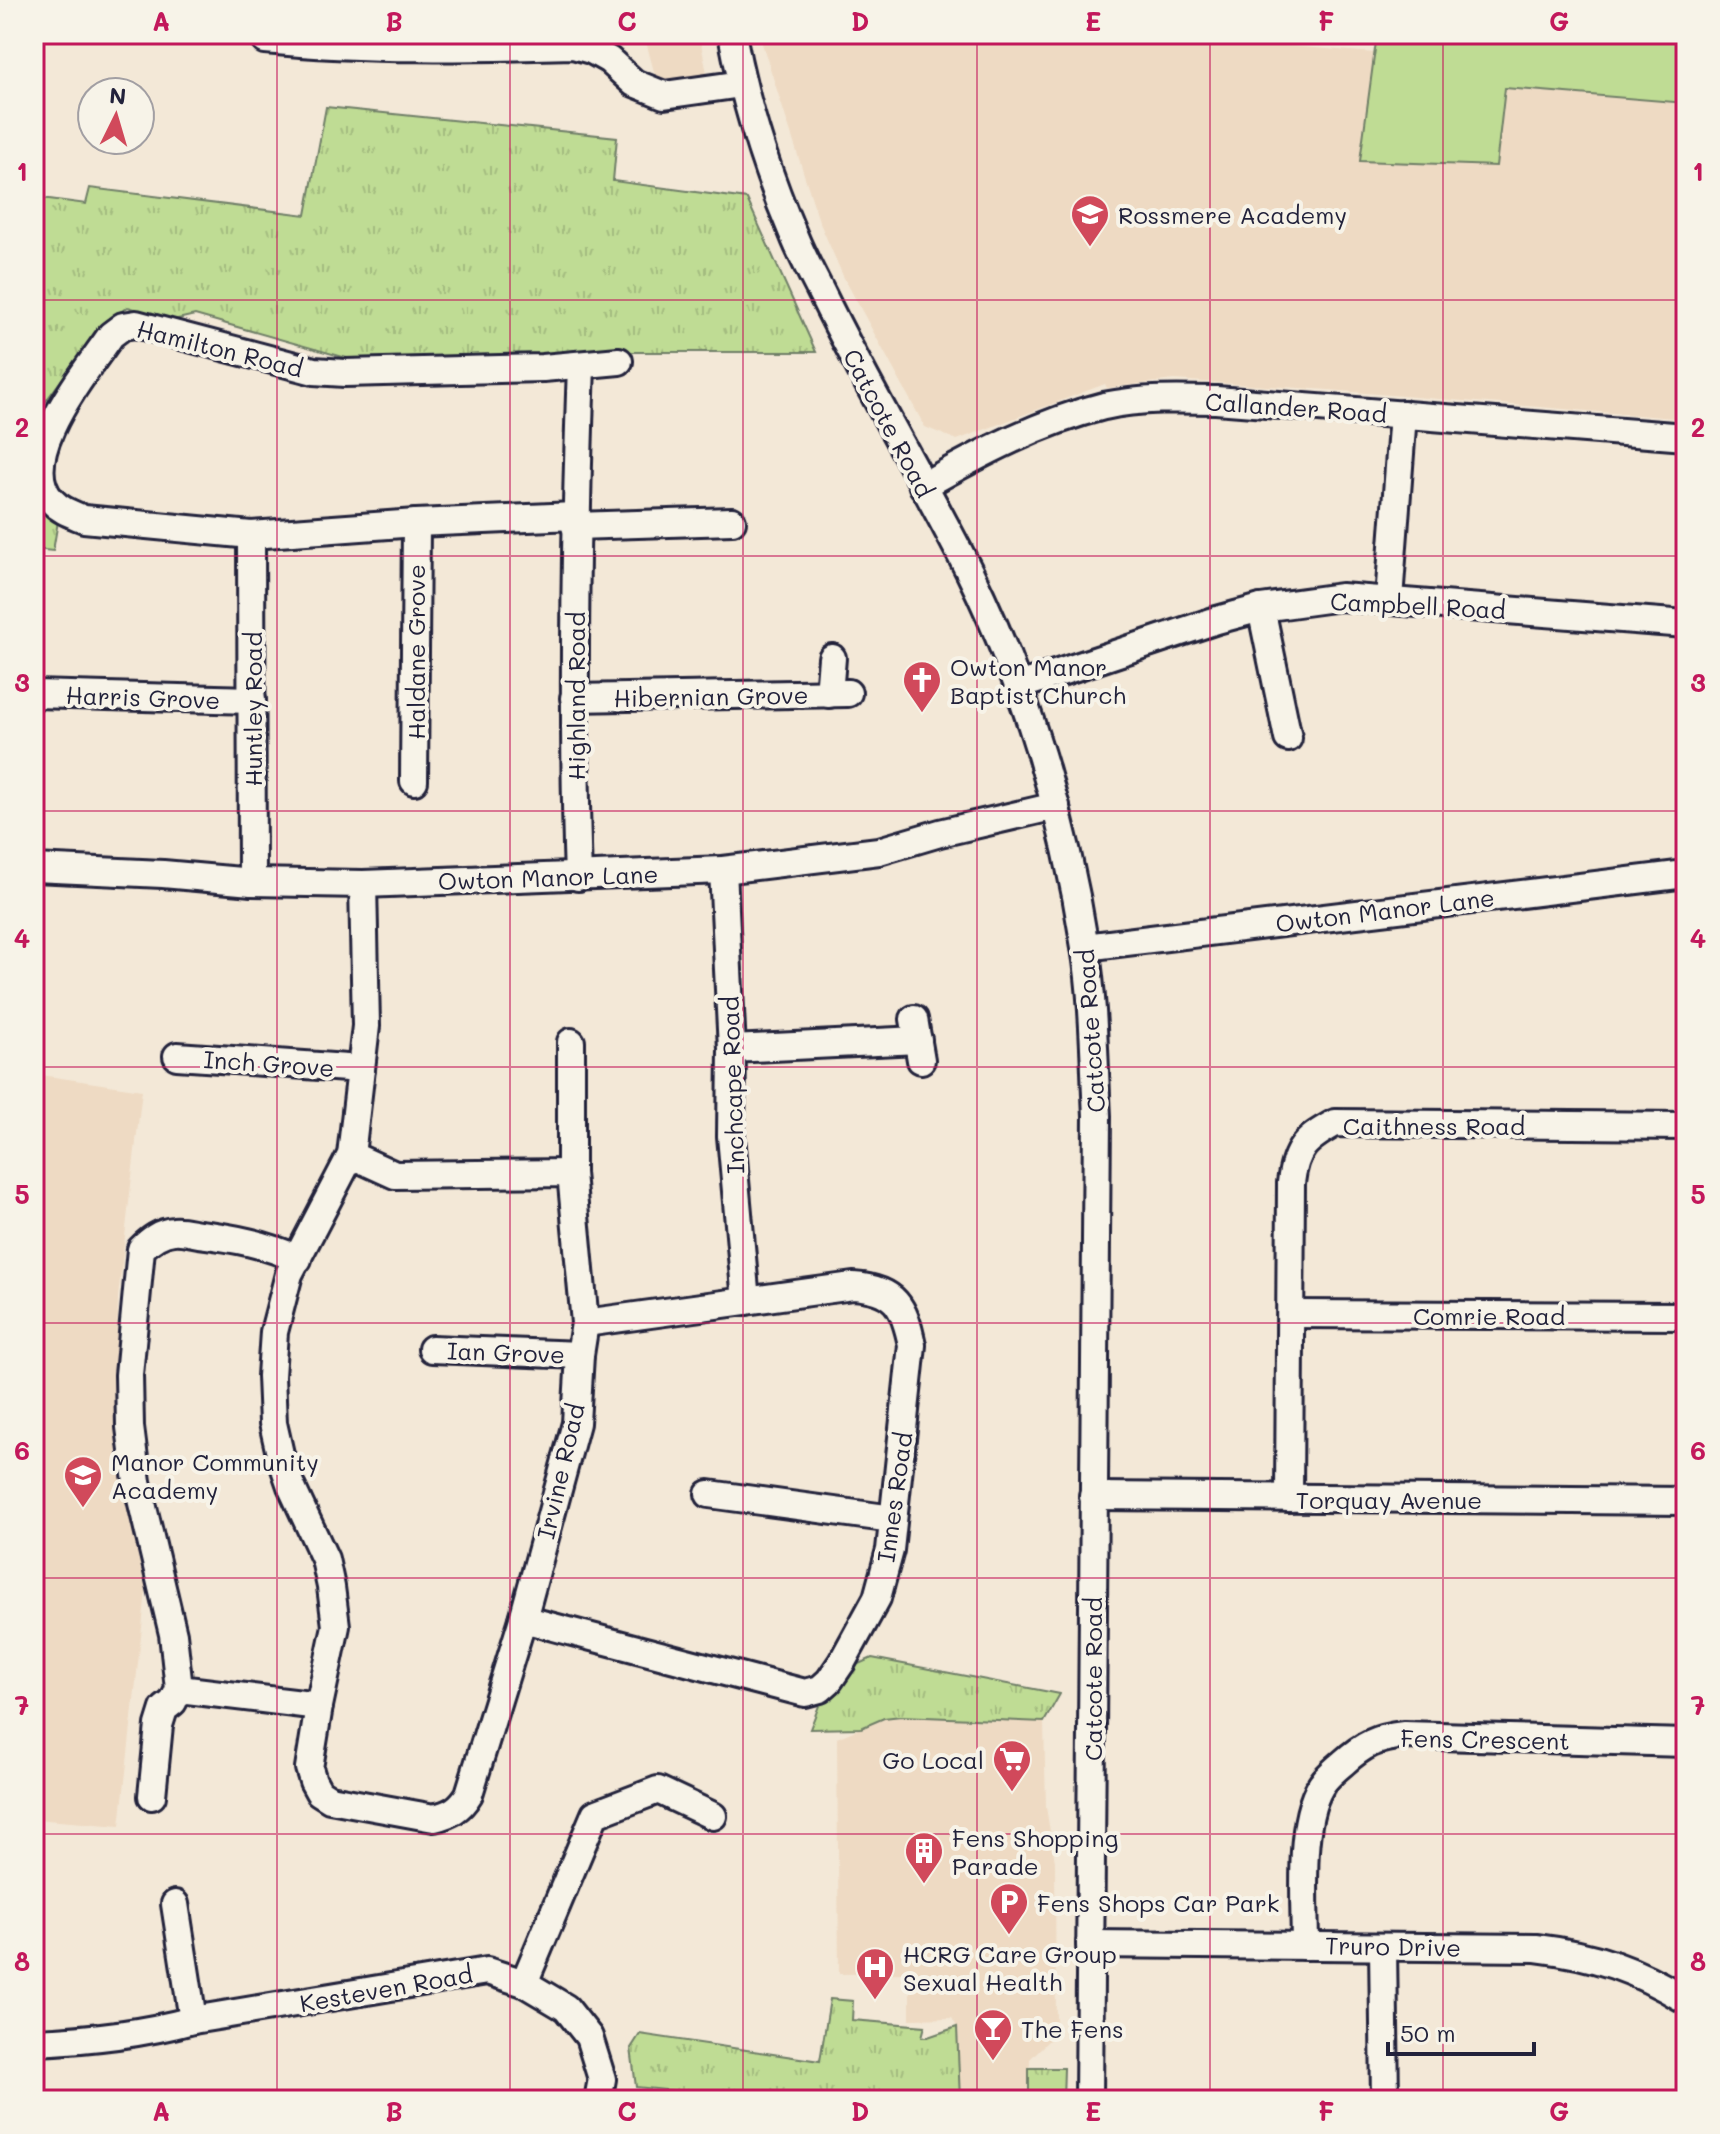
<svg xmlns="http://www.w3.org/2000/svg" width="1720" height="2134" font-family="Mali,sans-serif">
  <defs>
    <pattern id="grass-tufts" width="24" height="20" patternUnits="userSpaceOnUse" patternTransform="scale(2)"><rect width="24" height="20" fill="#bfdc94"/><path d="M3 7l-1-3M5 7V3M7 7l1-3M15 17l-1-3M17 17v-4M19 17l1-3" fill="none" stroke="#a4bc80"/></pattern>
  </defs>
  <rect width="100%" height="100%" fill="#f3e8d7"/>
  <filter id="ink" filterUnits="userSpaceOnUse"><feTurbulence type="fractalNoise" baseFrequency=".0125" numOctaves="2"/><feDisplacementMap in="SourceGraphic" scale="16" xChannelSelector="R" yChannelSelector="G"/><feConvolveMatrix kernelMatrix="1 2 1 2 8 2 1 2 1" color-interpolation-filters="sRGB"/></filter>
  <g filter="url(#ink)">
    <!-- built -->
    <g fill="#eedac3">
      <polygon points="644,34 699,34 708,78 657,83"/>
      <polygon points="759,34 1146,34 1374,53 1360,161 1505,88 1686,103 1686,419 1329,390 1174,380 1107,388 1105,384 957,440 925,427 843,276 819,221"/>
      <polygon points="34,1074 142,1090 118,1297 116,1435 147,1582 120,1826 34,1819"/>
      <polygon points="901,1716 1044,1722 1046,1807 1055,1862 1056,2033 1030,2059 1029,2100 960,2100 957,2027 952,2018 910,2019 910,1973 839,1974 837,1738 884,1718"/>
    </g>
    <!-- grass -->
    <g fill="url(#grass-tufts)" stroke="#707f68" stroke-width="2">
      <polygon points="326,107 617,137 613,181 747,199 816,352 574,352 522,357 350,359 195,315 169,321 128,307 104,322 35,416 34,425 34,197 86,204 90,188 306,215"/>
      <polygon points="34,492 58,521 53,551 34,549"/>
      <polygon points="872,1658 1060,1694 1044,1722 901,1716 884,1718 861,1728 810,1729 822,1698 847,1669"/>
      <polygon points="830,1999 853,2001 852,2020 925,2026 922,2037 928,2037 957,2027 960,2100 765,2100 636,2087 631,2048 640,2034 820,2061"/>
      <polygon points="1029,2068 1064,2068 1063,2100 1029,2100"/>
    </g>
    <!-- park -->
    <polygon fill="#bfdc94" stroke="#707f68" stroke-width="2" points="1377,34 1686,34 1686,103 1505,88 1496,166 1360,161"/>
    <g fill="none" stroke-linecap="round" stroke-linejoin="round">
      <defs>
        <g id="minor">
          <path d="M732,34C745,103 766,171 794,236C802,256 813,276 823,296C869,390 923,480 970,573C1027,689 1065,820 1085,947C1094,1003 1094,1060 1097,1116L1089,2100"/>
          <path d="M265,40C368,50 470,48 573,45L591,50L609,60L634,83L664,95L742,84"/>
          <path d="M923,486C981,453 1040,422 1104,406C1141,398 1179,399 1216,400L1686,437"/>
          <path d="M575,516L416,523L251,535L84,519C72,514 61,511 52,501C12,459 87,371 111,335L123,326L136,324L314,371L345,373L543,368L619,361"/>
          <polyline points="575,526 732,521"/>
          <polyline points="251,535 252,882"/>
          <polyline points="1389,599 1403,414"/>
          <polyline points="1261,608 1288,738"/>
          <polyline points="1019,686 1217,620 1261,608 1341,597 1686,624"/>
          <polyline points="34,694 252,700"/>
          <polyline points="829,694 832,658"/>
          <polyline points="574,698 848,693"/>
          <polyline points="414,781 416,523"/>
          <polyline points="34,868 163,874 252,882 363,884 723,870 879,851 940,833 1056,806"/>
          <polyline points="723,870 732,1049 731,1136 746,1301"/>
          <path d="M578,877C572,706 575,536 581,365"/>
          <polyline points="1085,947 1686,874"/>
          <polyline points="914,1019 921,1060"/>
          <polyline points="732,1049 918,1040"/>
          <polyline points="177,1056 361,1069"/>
          <path d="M351,1155L395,1175L571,1173L585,1323L580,1355L576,1423L523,1619L469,1794C460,1809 451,1814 434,1818L330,1799L319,1792L313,1781L309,1768L319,1706L336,1626L331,1587L325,1559L291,1486L280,1454L273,1423L271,1376L274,1332L289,1274L351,1155L366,1026L363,884"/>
          <polyline points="571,1173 571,1042"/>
          <path d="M298,1259C265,1244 234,1238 199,1234C191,1233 182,1230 174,1231C160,1232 150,1240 141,1249L129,1375L130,1427L137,1482L173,1634L179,1689L319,1706"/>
          <polyline points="1291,1314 1686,1316"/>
          <polyline points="432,1349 580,1355"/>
          <polyline points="709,1494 893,1519"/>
          <polyline points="1093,1496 1686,1501"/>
          <path d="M1289,1498L1291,1183C1295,1148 1306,1139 1335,1123L1686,1126"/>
          <path d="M523,1619L805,1693L820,1689L829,1681L842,1662L877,1598L890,1550L912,1345C904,1306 896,1289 853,1286L585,1323"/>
          <polyline points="152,1796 159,1725 164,1709 173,1702 179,1689"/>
          <polyline points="175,1904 193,2020"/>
          <path d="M1090,1944L1536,1948C1595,1955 1635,1969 1686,2000"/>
          <path d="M1305,1946C1305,1902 1297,1814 1325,1780C1330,1774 1337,1768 1343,1763C1364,1744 1377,1738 1404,1735L1686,1743"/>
          <polyline points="1383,1947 1385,2100"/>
          <polyline points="524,1983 595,1814 658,1790 713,1816"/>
          <path d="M34,2042C87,2040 141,2034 193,2020L487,1971L524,1983L566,2008L589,2037L602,2079L598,2100"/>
        </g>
      </defs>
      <!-- minor casing -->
      <use href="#minor" stroke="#22223b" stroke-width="32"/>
      <!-- minor -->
      <use href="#minor" stroke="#f7f3e8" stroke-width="26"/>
    </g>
  </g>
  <!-- grid -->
  <path fill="none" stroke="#c2185b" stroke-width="2" stroke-opacity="0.55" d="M277,34V2100M510,34V2100M743,34V2100M977,34V2100M1210,34V2100M1443,34V2100M34,300H1686M34,556H1686M34,811H1686M34,1067H1686M34,1323H1686M34,1578H1686M34,1834H1686"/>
  <!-- icons -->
  <defs>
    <symbol id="school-pin" viewBox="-11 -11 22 30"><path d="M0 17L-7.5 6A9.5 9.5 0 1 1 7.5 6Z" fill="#d1495b" stroke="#f7f3e8"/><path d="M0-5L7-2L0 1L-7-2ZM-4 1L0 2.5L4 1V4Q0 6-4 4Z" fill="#fff"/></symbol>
    <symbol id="church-pin" viewBox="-11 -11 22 30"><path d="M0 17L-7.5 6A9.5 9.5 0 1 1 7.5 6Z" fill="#d1495b" stroke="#f7f3e8"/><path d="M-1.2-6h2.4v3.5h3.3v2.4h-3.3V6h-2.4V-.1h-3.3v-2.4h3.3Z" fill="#fff"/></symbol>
    <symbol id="supermarket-pin" viewBox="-11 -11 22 30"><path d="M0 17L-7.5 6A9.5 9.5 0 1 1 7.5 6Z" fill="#d1495b" stroke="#f7f3e8"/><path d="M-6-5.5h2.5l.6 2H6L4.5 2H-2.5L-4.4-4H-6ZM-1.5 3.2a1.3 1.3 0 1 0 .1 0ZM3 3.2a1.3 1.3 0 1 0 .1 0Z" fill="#fff"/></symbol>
    <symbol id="building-pin" viewBox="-11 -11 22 30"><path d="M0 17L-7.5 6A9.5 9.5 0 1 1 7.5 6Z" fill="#d1495b" stroke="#f7f3e8"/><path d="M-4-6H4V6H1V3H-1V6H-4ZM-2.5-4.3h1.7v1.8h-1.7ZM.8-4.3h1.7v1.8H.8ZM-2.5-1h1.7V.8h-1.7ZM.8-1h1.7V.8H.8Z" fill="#fff"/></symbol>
    <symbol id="parking-pin" viewBox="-11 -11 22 30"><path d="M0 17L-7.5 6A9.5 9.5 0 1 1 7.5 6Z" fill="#d1495b" stroke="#f7f3e8"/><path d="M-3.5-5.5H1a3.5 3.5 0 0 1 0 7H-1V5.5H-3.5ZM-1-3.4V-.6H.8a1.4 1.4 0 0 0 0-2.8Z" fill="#fff"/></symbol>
    <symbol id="hospital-pin" viewBox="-11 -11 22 30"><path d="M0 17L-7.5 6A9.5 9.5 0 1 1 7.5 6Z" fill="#d1495b" stroke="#f7f3e8"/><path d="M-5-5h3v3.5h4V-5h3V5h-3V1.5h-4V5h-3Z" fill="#fff"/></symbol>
    <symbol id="bar-pin" viewBox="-11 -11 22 30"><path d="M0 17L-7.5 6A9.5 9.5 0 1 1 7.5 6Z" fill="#d1495b" stroke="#f7f3e8"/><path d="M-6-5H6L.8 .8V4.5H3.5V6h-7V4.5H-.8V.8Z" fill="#fff"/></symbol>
  </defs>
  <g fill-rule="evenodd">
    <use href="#school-pin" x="1068" y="192" width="44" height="60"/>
    <use href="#church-pin" x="900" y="658" width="44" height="60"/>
    <use href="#school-pin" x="61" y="1453" width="44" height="60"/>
    <use href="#supermarket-pin" x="990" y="1737" width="44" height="60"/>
    <use href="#building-pin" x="902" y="1829" width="44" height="60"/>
    <use href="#parking-pin" x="987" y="1880" width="44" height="60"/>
    <use href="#hospital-pin" x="853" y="1945" width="44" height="60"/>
    <use href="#bar-pin" x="971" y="2006" width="44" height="60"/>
  </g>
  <g text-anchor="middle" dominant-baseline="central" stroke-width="8" stroke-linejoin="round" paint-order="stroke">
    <!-- poi labels -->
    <g font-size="24" fill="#22223b" stroke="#f7f3e8" text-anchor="start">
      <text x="1118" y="214">Rossmere Academy</text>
      <text x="950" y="666">Owton Manor<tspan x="950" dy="28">Baptist Church</tspan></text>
      <text x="111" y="1461">Manor Community<tspan x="111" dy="28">Academy</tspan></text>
      <text x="984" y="1759" text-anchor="end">Go Local</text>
      <text x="952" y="1837">Fens Shopping<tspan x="952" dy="28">Parade</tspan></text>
      <text x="1037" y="1902">Fens Shops Car Park</text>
      <text x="903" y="1953">HCRG Care Group<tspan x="903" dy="28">Sexual Health</tspan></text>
      <text x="1021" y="2028">The Fens</text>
    </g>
    <!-- street labels -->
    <g font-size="24" fill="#22223b" stroke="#f7f3e8">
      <text transform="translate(220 348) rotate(14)">Hamilton Road</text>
      <text transform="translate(1296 407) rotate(4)">Callander Road</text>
      <text transform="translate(889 423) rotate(62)">Catcote Road</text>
      <text transform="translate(1418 605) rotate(3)">Campbell Road</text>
      <text transform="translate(415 652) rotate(-90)">Haldane Grove</text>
      <text transform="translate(575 696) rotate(-90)">Highland Road</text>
      <text transform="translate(711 696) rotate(-1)">Hibernian Grove</text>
      <text transform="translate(143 697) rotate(2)">Harris Grove</text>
      <text transform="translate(252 709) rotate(-90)">Huntley Road</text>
      <text transform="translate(548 877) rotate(-2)">Owton Manor Lane</text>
      <text transform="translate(1385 910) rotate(-7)">Owton Manor Lane</text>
      <text transform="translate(1090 1031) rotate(-94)">Catcote Road</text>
      <text transform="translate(269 1063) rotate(4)">Inch Grove</text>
      <text transform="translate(732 1085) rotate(-92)">Inchcape Road</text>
      <text x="1434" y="1125">Caithness Road</text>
      <text x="1489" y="1315">Comrie Road</text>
      <text transform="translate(506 1352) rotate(2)">Ian Grove</text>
      <text transform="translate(560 1471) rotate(-77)">Irvine Road</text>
      <text transform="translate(894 1497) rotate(-82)">Innes Road</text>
      <text x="1389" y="1499">Torquay Avenue</text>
      <text transform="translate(1092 1679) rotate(-90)">Catcote Road</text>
      <text transform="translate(1485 1739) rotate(1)">Fens Crescent</text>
      <text transform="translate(1393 1946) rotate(1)">Truro Drive</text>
      <text transform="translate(386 1988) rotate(-10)">Kesteven Road</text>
    </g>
  </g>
  <!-- margin -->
  <rect width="1720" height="2134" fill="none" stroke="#f7f3e8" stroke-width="88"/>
  <!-- north arrow -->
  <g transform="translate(116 116) rotate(5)"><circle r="38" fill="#f7f3e8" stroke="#a29fa3" stroke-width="2"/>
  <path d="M0-6L14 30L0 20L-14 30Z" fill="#d1495b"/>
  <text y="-12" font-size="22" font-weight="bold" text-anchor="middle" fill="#22223b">N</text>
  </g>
  <!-- scale -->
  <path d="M1388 2042v12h146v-12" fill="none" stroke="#22223b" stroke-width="4"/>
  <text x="1400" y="2042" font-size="24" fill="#22223b" stroke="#f7f3e8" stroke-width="6" paint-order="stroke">50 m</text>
  <rect x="44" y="44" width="1632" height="2046" fill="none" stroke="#c2185b" stroke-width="3"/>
  <g font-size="26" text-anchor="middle" font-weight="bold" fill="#c2185b">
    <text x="161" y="31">A</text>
    <text x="394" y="31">B</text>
    <text x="627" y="31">C</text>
    <text x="860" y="31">D</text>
    <text x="1093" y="31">E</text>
    <text x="1326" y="31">F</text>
    <text x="1559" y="31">G</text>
    <text x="22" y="181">1</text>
    <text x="1698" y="181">1</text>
    <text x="22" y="437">2</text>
    <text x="1698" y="437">2</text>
    <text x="22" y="692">3</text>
    <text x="1698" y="692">3</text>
    <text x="22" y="948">4</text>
    <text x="1698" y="948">4</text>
    <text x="22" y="1204">5</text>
    <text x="1698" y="1204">5</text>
    <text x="22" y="1460">6</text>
    <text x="1698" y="1460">6</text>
    <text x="22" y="1715">7</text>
    <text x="1698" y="1715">7</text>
    <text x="22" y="1971">8</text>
    <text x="1698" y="1971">8</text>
    <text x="161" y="2121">A</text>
    <text x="394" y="2121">B</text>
    <text x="627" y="2121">C</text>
    <text x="860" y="2121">D</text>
    <text x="1093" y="2121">E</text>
    <text x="1326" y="2121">F</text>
    <text x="1559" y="2121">G</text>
  </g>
</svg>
